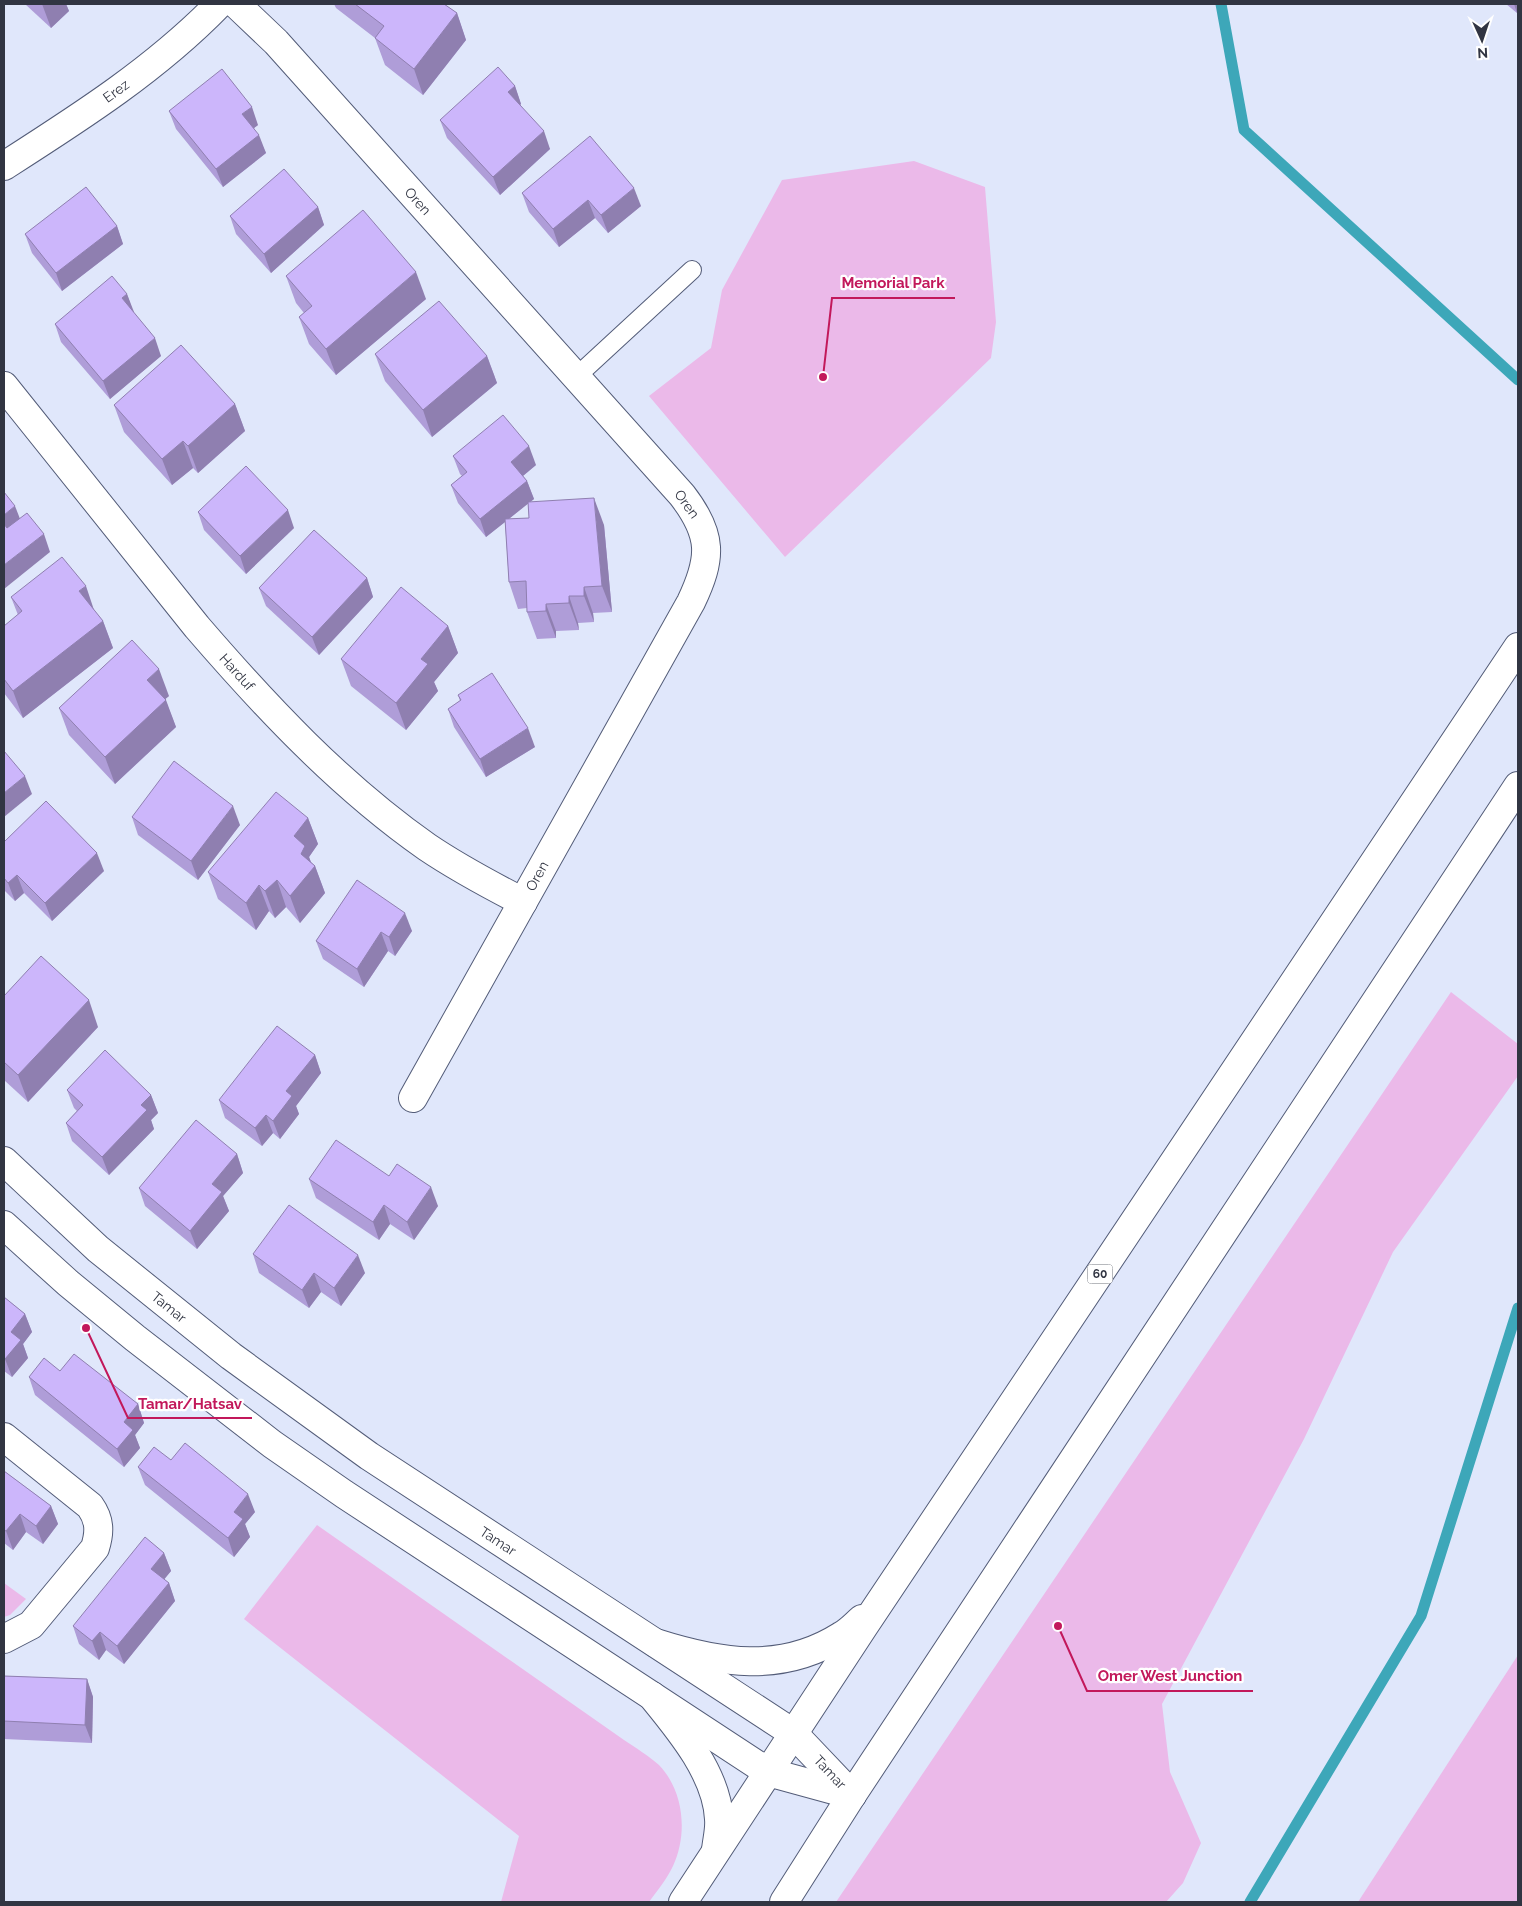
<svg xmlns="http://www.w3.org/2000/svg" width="1522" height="1906" font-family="Raleway,sans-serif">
  <rect width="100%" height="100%" fill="#e0e7fb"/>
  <!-- green -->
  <g fill="#ebb9e9">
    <polygon points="914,161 985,187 996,322 991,358 785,557 649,396 711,348 722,290 782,180"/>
    <polygon points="1451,992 1518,1044 1518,1076 1393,1252 1304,1439 1162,1704 1170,1772 1201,1843 1183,1883 1166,1902 836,1902"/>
    <path d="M317,1525L624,1740C636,1748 649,1756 659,1765C684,1791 688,1834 673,1866C667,1879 657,1891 649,1902H501L519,1836L244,1619Z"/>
    <polygon points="4,1583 26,1599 10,1615 4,1617"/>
    <polygon points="1518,1655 1518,1902 1358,1902"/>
  </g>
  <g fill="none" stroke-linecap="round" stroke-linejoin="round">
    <!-- stream -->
    <g stroke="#3da7b9" stroke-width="11">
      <polyline points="1221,4 1244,130 1518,380"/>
      <polyline points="1250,1902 1421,1616 1518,1308"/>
    </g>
    <defs>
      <polyline id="service" points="576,377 692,270"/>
      <g id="minor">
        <path d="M236,4L276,42L682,495C713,535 712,558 691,602L413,1098"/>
        <path d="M4,386L197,627C266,707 340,786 427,847C458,868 490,885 523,902"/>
        <path d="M4,1437L90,1506C100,1520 100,1532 95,1548L31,1625L4,1639"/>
      </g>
      <g id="tertiary">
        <path d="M4,166C79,118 156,69 219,4"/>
        <polyline points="4,1161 98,1249 231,1356 369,1456 793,1733 852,1795"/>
        <polyline points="4,1225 68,1283 135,1338 272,1444 344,1494 768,1772 852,1795"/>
      </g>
      <g id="trunk">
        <path d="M656,1643C719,1663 781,1674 841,1636C849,1632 855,1625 862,1619"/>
        <path d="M652,1696C679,1729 717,1774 719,1819C720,1829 717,1840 716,1850"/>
        <polyline points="683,1902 864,1626 1518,647"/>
        <polyline points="784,1902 852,1795 1518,786"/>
      </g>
    </defs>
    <!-- service casing -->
    <use href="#service" stroke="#535c78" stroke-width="20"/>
    <!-- minor casing -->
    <use href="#minor" stroke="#535c78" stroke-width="30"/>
    <!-- tertiary casing -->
    <use href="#tertiary" stroke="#535c78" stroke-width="30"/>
    <!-- trunk casing -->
    <use href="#trunk" stroke="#535c78" stroke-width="30"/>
    <!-- service -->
    <use href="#service" stroke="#fff" stroke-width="18"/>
    <!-- minor -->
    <use href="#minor" stroke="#fff" stroke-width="28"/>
    <!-- tertiary -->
    <use href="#tertiary" stroke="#fff" stroke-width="28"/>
    <!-- trunk -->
    <use href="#trunk" stroke="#fff" stroke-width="28"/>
  </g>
  <!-- wall -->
  <g fill="#af9dd8" fill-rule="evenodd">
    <polygon points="25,4 66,4 69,11 51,28"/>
    <polygon points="334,4 444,4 457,13 466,40 423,95 385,65 375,38 336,8"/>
    <polygon points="1506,4 1518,4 1517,13"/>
    <polygon points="515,86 521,104 520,105 550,149 500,195 447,138 440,120"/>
    <polygon points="169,111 258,125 254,128 266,153 223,187 176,129"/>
    <polygon points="522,193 641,206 608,233 595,218 559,247 529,212"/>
    <polygon points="318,207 324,225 271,273 236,234 230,216"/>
    <polygon points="117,226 123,244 62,291 32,253 25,234"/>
    <polygon points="286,276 426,299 336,375 309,344 299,317 304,313 296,303"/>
    <polygon points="127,294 133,312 161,356 110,399 61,342 55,324"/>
    <polygon points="375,354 487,356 497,383 432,437 385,381"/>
    <polygon points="235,404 245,431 198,473 193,468 172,485 124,432 114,405"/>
    <path d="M453,456L536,465L523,476L527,481L534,499L530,502L604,525L612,612L593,613L594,622L578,623L579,630L556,631V638L537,639L527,612V608L518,609L509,582L505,522L486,537L458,503L451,485L462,476L460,474ZM528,503L529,518L509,519Z"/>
    <polygon points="198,512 294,528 246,574 204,530"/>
    <polygon points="367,578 373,597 319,655 266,606 259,588"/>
    <polygon points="11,597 94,611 103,621 113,648 23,718 4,693 4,626 18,615"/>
    <polygon points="448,626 458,653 434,682 438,691 406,730 351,686 341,659"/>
    <polygon points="458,695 535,747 486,777 454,727 448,709 460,701"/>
    <polygon points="169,696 165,699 176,727 115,784 69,735 59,708"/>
    <polygon points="132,817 240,825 198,880 138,835"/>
    <polygon points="308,818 318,844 309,857 311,862 315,866 325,893 300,923 286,907 275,918 269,911 256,930 218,899 208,872"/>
    <polygon points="4,842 104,871 52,921 24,893 15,901 4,890"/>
    <polygon points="357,880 412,931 395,956 388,951 364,987 323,959 316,941"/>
    <polygon points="4,996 98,1027 28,1102 4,1080"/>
    <polygon points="315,1055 321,1073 296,1106 299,1114 280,1139 273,1133 262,1146 225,1118 219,1100"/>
    <polygon points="67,1090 151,1095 158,1113 151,1120 154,1129 109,1175 72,1141 66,1123 77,1111 74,1108"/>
    <polygon points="237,1154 243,1173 223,1196 229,1211 197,1249 145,1206 139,1188"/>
    <polygon points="389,1176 438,1206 414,1240 390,1224 379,1240 316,1198 309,1179"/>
    <polygon points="253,1254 365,1273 341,1306 321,1292 309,1308 259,1273"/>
    <polygon points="4,1297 25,1314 32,1332 23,1344 28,1358 12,1377 4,1371"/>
    <polygon points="60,1371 138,1404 144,1423 135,1435 140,1448 124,1467 35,1395 29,1377"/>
    <polygon points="171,1460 255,1512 245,1524 250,1537 234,1557 145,1485 138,1467"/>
    <polygon points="4,1471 51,1506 58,1524 43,1544 26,1532 13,1550 4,1543"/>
    <polygon points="164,1553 171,1571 164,1579 169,1583 175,1601 124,1664 106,1650 99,1660 79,1644 73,1626"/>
    <polygon points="4,1676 87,1679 93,1697 92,1743 4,1739"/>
  </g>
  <!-- shaded-wall -->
  <g fill="#8f7fb0">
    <polygon points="42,4 66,4 69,11 51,28"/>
    <polygon points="1514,4 1518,4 1518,11 1517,13"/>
    <polygon points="457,13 466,40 423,95 414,69"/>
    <polygon points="515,86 521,104 515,110 508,92"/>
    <polygon points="252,107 258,125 249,132 242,114"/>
    <polygon points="544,131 550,149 500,195 493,177"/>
    <polygon points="259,135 266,153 223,187 216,169"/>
    <polygon points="634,188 641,206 608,233 601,215"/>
    <polygon points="588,200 595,218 559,247 553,229"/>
    <polygon points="318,207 324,225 271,273 264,254"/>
    <polygon points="117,226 123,244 62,291 56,273"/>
    <polygon points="416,272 426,299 336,375 326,349"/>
    <polygon points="127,294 134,312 128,317 122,298"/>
    <polygon points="155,338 161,356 110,399 103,381"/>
    <polygon points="487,356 497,383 432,437 423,410"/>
    <polygon points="235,404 245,431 198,473 188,446"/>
    <polygon points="183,441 193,468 172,485 162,459"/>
    <polygon points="529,446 536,465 518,480 511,462"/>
    <polygon points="527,481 534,499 486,537 480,519"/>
    <polygon points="594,498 604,525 612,612 602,586"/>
    <polygon points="15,506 22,524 4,530 4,515"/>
    <polygon points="288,510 294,528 246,574 240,556"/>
    <polygon points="44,534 50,552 4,589 4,565"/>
    <polygon points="367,578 373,597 319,655 312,637"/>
    <polygon points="86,586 95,613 79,591"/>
    <polygon points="584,587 593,613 594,622 584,596"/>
    <polygon points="569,596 578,623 579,630 569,603"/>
    <polygon points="546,604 556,631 556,638 546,611"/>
    <polygon points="103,621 113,648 23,718 13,691"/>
    <polygon points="448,626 458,653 434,682 438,691 406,730 396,703 421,659"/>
    <polygon points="159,669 169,696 157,706 147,680"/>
    <polygon points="166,700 176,727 115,784 105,757"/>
    <polygon points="528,728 535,747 486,777 480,759"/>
    <polygon points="25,776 32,794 4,817 4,793"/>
    <polygon points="233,806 240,825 198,880 191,861"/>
    <polygon points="308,818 318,844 309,857 313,868 315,866 325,893 300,923 290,896 294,836"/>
    <polygon points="97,853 104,871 52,921 45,903"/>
    <polygon points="17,875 24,893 15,901 8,883"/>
    <polygon points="277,880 286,907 275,918 265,891"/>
    <polygon points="259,885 269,911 256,930 246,903"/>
    <polygon points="405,913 412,931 395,956 389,937"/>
    <polygon points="381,932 388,951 364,987 357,969"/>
    <polygon points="89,1000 98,1027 28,1102 18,1075"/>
    <polygon points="315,1055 321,1073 296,1106 299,1114 280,1139 273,1121 286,1091"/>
    <polygon points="151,1095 158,1113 151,1120 154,1129 109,1175 102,1157 141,1105"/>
    <polygon points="266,1115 273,1133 262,1146 255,1128"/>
    <polygon points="237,1154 243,1173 223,1196 229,1211 197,1249 190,1231 212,1184"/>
    <polygon points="431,1187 438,1206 414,1240 407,1222"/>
    <polygon points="384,1205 390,1224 379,1240 373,1222"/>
    <polygon points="358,1255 365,1273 341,1306 334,1288"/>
    <polygon points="314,1273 321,1292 309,1308 302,1290"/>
    <polygon points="25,1314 32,1332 23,1344 28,1358 12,1377 5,1359 11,1332"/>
    <polygon points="138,1404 144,1423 135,1435 140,1448 124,1467 117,1449 124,1422"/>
    <polygon points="248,1494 255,1512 245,1524 250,1537 234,1557 228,1538 234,1512"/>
    <polygon points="51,1506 58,1524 43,1544 36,1526"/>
    <polygon points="20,1514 26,1532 13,1550 6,1531"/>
    <polygon points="164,1553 171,1571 158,1587 151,1569"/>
    <polygon points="169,1583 175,1601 124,1664 117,1646"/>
    <polygon points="100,1632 106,1650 99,1660 92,1641"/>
    <polygon points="87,1679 93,1697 92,1743 85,1725"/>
  </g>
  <!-- building -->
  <g fill="#ccb6fb" stroke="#8f7fb0">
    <polygon points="355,4 444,4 457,13 414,69 375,38 384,26"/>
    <polygon points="498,67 515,86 508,92 544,131 493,177 440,120"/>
    <polygon points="222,69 252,107 242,114 259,135 216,169 169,111"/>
    <polygon points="590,136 634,188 601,215 588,200 553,229 522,193"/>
    <polygon points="284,169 318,207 264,254 230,216"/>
    <polygon points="86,187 117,226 56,273 25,234"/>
    <polygon points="363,210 416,272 326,349 299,317 312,306 286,276"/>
    <polygon points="112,276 127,294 122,298 155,338 103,381 55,324"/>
    <polygon points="439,301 487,356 423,410 375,354"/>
    <polygon points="181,345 235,404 188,446 183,441 162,459 114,405"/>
    <polygon points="503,415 529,446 511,462 527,481 480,519 451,485 467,472 453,456"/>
    <polygon points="246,466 288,510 240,556 198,512"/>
    <polygon points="4,492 15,506 4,515"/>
    <polygon points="594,498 602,586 584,587 584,596 569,596 569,603 546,604 546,611 527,612 526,581 509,582 505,519 529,518 528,502"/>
    <polygon points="27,513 44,534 4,565 4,524 7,528"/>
    <polygon points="314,530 367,578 312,637 259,588"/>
    <polygon points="62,557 86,586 79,591 103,621 13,691 4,679 4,626 22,611 11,597"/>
    <polygon points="401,587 448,626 421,659 428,664 396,703 341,659"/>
    <polygon points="132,640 159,669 147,680 166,700 105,757 59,708"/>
    <polygon points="492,673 528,728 480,759 448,709 461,700 458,695"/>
    <polygon points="4,751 25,776 4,793"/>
    <polygon points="174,761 233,806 191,861 132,817"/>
    <polygon points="276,792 308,818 294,836 305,846 301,854 315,866 290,896 277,880 265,891 259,885 246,903 208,872"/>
    <polygon points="46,801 97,853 45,903 17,875 8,883 4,878 4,842"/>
    <polygon points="357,880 405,913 389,937 381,932 357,969 316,941"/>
    <polygon points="41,956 89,1000 18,1075 4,1062 4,996"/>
    <polygon points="277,1026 315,1055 286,1091 292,1096 273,1121 266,1115 255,1128 219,1100"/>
    <polygon points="105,1050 151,1095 141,1105 147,1110 102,1157 66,1123 83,1105 67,1090"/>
    <polygon points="196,1120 237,1154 212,1184 222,1192 190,1231 139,1188"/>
    <polygon points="336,1140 389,1176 397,1164 431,1187 407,1222 384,1205 373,1222 309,1179"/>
    <polygon points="289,1205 358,1255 334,1288 314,1273 302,1290 253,1254"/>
    <polygon points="4,1297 25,1314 11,1332 21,1340 5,1359 4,1358"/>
    <polygon points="74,1354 138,1404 124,1422 133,1430 117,1449 29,1377 44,1358 60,1371"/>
    <polygon points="185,1443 248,1494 234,1512 243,1519 228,1538 138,1467 154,1447 171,1460"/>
    <polygon points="4,1471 51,1506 36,1526 20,1514 6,1531 4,1530"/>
    <polygon points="145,1537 164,1553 151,1569 169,1583 117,1646 100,1632 92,1641 73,1626"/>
    <polygon points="4,1676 87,1679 85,1725 4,1721"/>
  </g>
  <g text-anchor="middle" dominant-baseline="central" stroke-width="4.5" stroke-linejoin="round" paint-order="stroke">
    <!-- shield labels -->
    <rect fill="#fff" stroke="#6f727b" stroke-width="1" x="1087.5" y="1264.5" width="25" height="19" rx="4"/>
    <g font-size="12" font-weight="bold" fill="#313542">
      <text x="1100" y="1274">60</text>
    </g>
    <!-- street labels -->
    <g font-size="14" fill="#313542" stroke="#fff">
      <text transform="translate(116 91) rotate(-36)">Erez</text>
      <text transform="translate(418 201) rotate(48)">Oren</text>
      <text transform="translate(687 504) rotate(54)">Oren</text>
      <text transform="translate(237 672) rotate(48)">Harduf</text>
      <text transform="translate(537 876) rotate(-61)">Oren</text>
      <text transform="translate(169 1307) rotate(39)">Tamar</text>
      <text transform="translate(498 1541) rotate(33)">Tamar</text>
      <text transform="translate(830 1772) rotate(47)">Tamar</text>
    </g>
  </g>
  <!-- callouts -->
  <path fill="none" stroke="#c2185b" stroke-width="2" d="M823 377L832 298H955M86 1328L128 1418H252M1058 1626L1087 1691H1253"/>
  <g fill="#c2185b" stroke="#fff" stroke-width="2">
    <circle cx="823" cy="377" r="5"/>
    <circle cx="86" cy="1328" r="5"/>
    <circle cx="1058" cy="1626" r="5"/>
  </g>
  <g font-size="15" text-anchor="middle" font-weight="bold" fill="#c2185b" stroke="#fff" stroke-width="4.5" stroke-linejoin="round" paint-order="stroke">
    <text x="893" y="288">Memorial Park</text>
    <text x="190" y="1409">Tamar/Hatsav</text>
    <text x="1170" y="1681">Omer West Junction</text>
  </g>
  <!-- border -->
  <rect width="1522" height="1906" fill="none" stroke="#313542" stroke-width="10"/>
  <!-- north arrow -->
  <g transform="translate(1482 40) rotate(177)" stroke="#ffffff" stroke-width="4" paint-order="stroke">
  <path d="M0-4L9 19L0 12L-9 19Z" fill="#313542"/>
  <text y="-8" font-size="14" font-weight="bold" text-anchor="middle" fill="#313542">N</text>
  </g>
</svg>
